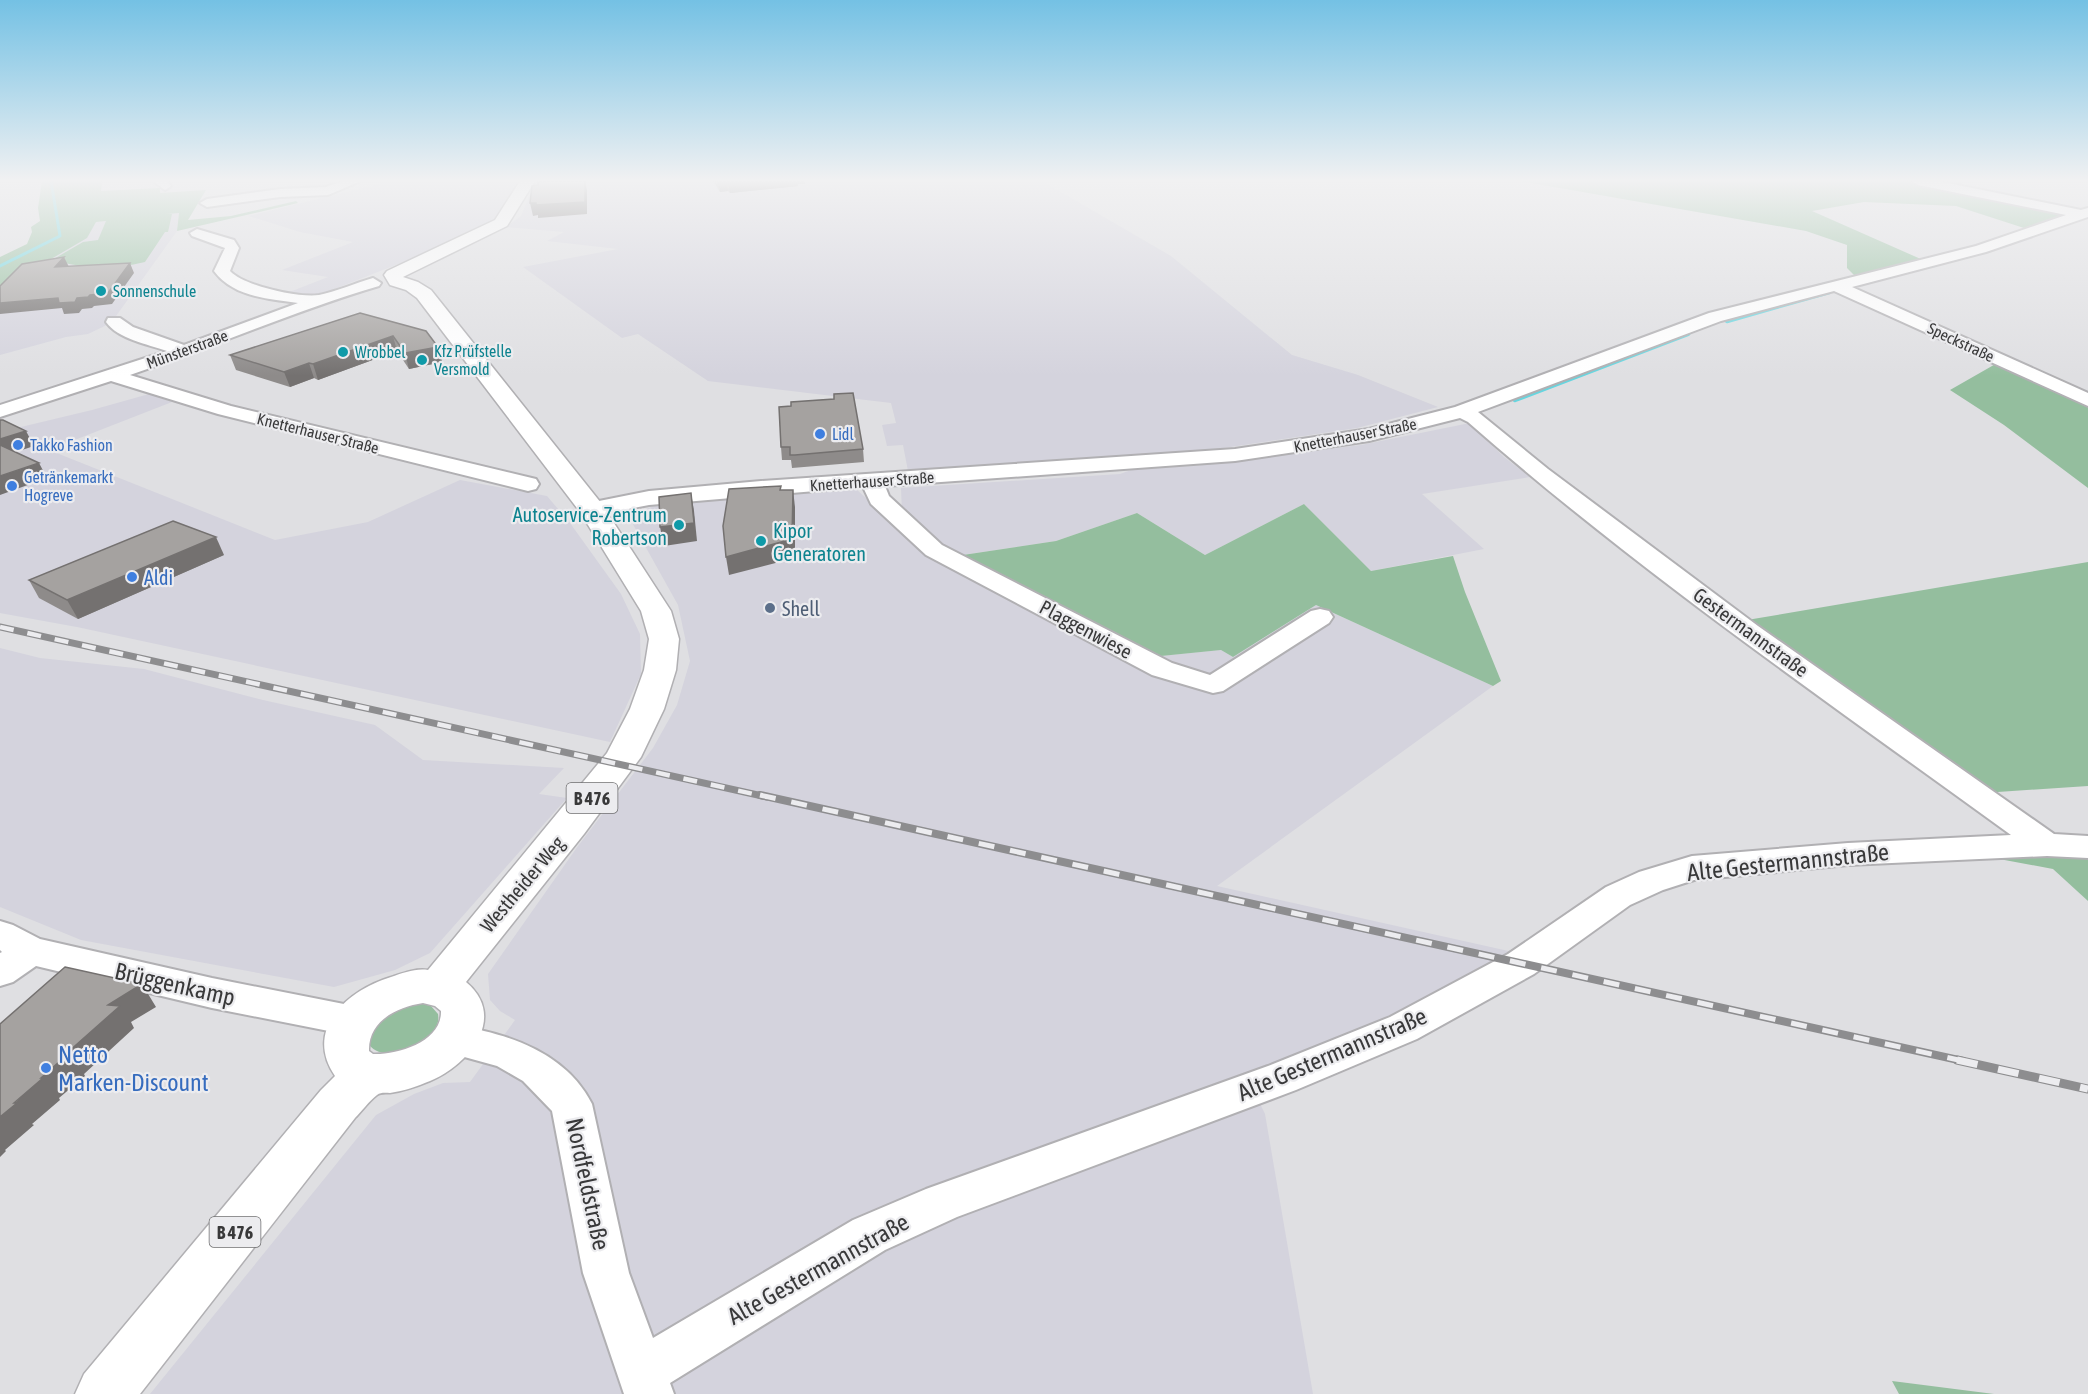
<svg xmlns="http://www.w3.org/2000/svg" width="2088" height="1394" font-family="'Asap Condensed',sans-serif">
  <rect width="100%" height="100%" fill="#dfdfe2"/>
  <!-- built -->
  <g fill="#d4d3dd">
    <polygon points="391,181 521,181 497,219 477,233 314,297 287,293 328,277 282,270 353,242 300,232 249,216"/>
    <polygon points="549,181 1042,181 1171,256 1292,355 1358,375 1438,407 1357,428 1217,449 908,471 903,445 887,446 882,425 896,423 891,403 708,381 638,334 622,338 523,267 618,249 547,241 564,232 506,227 521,216 533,187"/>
    <polygon points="179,212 177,231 111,323 88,334 66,337 0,355 0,289 86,238 96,222"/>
    <polygon points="149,394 172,402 49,450 275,540 368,522 460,480 547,496 570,523 621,594 640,634 641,674 610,742 77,627 0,613 0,432 92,410"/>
    <polygon points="1465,424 1470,424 1504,457 1530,477 1422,494 1484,549 1371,571 1304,504 1205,555 1137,513 1056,541 963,555 945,546 902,512 901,488 1120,474 1134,469 1194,466 1361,445"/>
    <polygon points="857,490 926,551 1071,629 1089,619 1160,656 1221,650 1233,657 1316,605 1493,686 1217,886 1513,952 1385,1025 1248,1079 1265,1114 1313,1394 150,1394 376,1115 414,1094 443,1083 470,1082 515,1020 500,1011 490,1000 488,974 578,846 653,748 677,705 690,661 678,605 630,519 639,512 664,502"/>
    <polygon points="0,648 40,658 144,669 263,700 375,725 423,760 564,768 539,794 567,798 430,953 395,970 334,987 81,940 0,907"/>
  </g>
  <!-- green -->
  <g fill="#94be9e">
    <path d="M42,181H102L101,191L160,188V193L206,190L188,220L231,216L296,201L298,203L177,231L179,213L167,214H172L168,232H165L145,262C110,270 87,269 52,260L83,242L98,240L106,221L96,222L87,238L0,289V257L27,244L32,232L31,227L40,221L38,208Z"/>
    <polygon points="1520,181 1939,181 2079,209 2024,228 1956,206 1864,202 1812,211 1923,260 1855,276 1847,268 1847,245 1806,231"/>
    <polygon points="2006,358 2088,394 2088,488 2004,425 1950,390"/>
    <polygon points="1304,504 1371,571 1453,556 1465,592 1501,681 1493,686 1316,605 1233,657 1221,650 1161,656 963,555 1056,541 1137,513 1205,555"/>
    <polygon points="2088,562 2088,786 1983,793 1747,620"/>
    <polygon points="2088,852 2088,901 2053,869 1967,853"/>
    <path d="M419,1003L431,1006L438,1014C443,1044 388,1067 369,1045L371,1029L396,1008Z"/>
    <polygon points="1892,1381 1994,1394 1899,1394"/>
  </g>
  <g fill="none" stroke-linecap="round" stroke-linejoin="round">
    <!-- stream-far1 -->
    <polyline stroke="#67d5df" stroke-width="3" points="0,266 60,236 51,181"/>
    <!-- stream -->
    <g stroke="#67d5df" stroke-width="4.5">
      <polyline points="1727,321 1829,292"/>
      <polyline points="1515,400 1688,334"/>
    </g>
    <defs>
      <g id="minor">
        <polygon points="153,181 167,181 171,186 165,190"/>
        <polygon points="343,181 361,181 328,195 280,197 207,207 200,203 207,199 280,189 326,187"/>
        <path d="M1912,181H1938L2081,210L2088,208V217L1986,252L1852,287L2088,393V406L1834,291L1721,321L1478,412L1548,469L1758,626L2054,834L2088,836V858L2047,856L1848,865L1694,880L1663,890L1630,905L1534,974L1417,1039L1296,1090L957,1217L885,1250L670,1383L674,1394H624L583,1273L552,1111L523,1081L497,1066L439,1050L433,1039L439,1028C457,1022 466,1026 484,1031C527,1041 571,1062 592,1104L629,1273L653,1338L853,1220L926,1189L1268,1066L1390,1017L1508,954L1606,887L1639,872L1692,856L1848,843L2011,835C1828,702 1639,572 1468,422L1460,418L1369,441L1235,461L885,486L889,496L942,545L1172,663L1210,675L1311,611L1320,609L1329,611L1333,617L1329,623L1223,691L1213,693L1152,675L926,555L871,504L863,487L649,505L592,516L584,514L581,509L584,504L649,491L761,481L1235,449L1369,429L1455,407L1709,313L1976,246L2066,215L1918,185Z"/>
        <path d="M197,229L234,240L239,248L230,271C244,286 299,298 319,295C335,292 356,283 373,278L381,283L379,286C294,311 213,347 130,375L231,406L536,479L539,484L536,489L528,491L218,414L111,381L0,417V405L167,351C147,344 118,339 106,322L108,318H120L133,327L184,345L298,303C269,299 233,297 214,271L225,248L192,236L190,233Z"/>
        <polygon points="0,921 13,925 40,939 212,978 354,1006 368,1010 373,1021 368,1032 354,1036 212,1008 36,966 13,982 0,986 0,953 2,952 0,950"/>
      </g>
      <path id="major" d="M520,181H535L507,226L403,277L418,282L431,290L601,503L671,611L679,639L676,670L664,709L641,757L584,834L466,982C508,1017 469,1065 430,1081C418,1086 404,1091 390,1093C386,1093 381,1092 377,1095C369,1101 362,1111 355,1118L140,1394H75L84,1374L321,1090L335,1076C303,1029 348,990 391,977C403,973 416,968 428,970L607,753L630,709L644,670L649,639L641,611L580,512L417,298L406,290L390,285L384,275L387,271L495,220ZM423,1003L435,1006L441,1011C442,1042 397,1055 373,1054L369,1051C368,1021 397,1007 423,1003Z"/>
    </defs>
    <!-- minor casing -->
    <use href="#minor" stroke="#b1b0b3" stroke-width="4"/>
    <!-- major casing -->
    <use href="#major" stroke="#b1b0b3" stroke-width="3"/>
    <!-- minor -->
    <use href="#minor" fill="#fff" fill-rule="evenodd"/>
    <!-- major -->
    <use href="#major" fill="#fff" fill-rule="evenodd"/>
    <defs>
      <polyline id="rail-far2" points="0,627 767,797"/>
      <polyline id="rail-far1" points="760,795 1963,1061"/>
      <polyline id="rail" points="1957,1060 2088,1089"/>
    </defs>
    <!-- rail-far2 casing -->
    <use href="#rail-far2" stroke="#8d8d8f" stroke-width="7"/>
    <!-- rail-far1 casing -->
    <use href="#rail-far1" stroke="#8d8d8f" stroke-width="8"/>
    <!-- rail casing -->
    <use href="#rail" stroke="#8d8d8f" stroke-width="9"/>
    <!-- rail-far2 -->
    <use href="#rail-far2" stroke="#ececef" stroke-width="4.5" stroke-dasharray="14" stroke-linecap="butt"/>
    <!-- rail-far1 -->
    <use href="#rail-far1" stroke="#ececef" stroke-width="5" stroke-dasharray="16" stroke-linecap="butt"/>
    <!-- rail -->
    <use href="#rail" stroke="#ececef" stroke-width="7" stroke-dasharray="21" stroke-linecap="butt"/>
  </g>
  <!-- wall -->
  <g fill="#8e8b8a">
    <polygon points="713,181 805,181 805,184 798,184 798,186 730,193 728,191 720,192"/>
    <polygon points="360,313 438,347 442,362 409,369 397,351 318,380 314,378 290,387 236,370 230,355"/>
    <polygon points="779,407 863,449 864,462 792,468 791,460 782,460 781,447"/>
    <polygon points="224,555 78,619 39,598 29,580"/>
  </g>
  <!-- shaded-wall -->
  <g fill="#747170">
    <polygon points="585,181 587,190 587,214 538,218 538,215 533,216 530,203 536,203"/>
    <polygon points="718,181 727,181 728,191 720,192"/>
    <polygon points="728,181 805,181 805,184 798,184 798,186 730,193"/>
    <polygon points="64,257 69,267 55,267"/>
    <polygon points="130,263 134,273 112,304 94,306 92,308 82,309 79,313 64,314 62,308 0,314 0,303 58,298 77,298 90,295"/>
    <polygon points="393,336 397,351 318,380 313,364"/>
    <polygon points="438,347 442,362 409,369 405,353"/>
    <polygon points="309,363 314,378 290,387 284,372"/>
    <polygon points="26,431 34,446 1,457 0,455 0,439"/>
    <polygon points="39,463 47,478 0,495 0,476"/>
    <polygon points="793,490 795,507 795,558 729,575 726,557"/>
    <polygon points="691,493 694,511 697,541 664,546 660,527"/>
    <polygon points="216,537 224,555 78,619 67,600"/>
    <polygon points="142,984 156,1007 131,1022 134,1028 84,1074 85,1076 59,1098 60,1100 32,1124 34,1125 5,1150 6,1151 0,1157 0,1117 67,1053 108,1005"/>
  </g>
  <!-- building -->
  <g fill="#a5a2a0" stroke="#747170" stroke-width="1.5">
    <polygon points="551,181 585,181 585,202 536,205 536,203 530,203 532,186 538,185 538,182"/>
    <polygon points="64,257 55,267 130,263 108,293 90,295 88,297 77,298 75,302 59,303 58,298 0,303 0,286 22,264"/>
    <polygon points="360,313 426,331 438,347 405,353 393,336 313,364 309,363 284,372 230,355"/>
    <polygon points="853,393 863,449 795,455 790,455 790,447 781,447 779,407 791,406 791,402 834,399 834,394"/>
    <polygon points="0,420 3,420 26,431 0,439"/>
    <polygon points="0,445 39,463 0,476"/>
    <polygon points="781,486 780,490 793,490 792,539 726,557 723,526 729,489"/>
    <polygon points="691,493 694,523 660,527 659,497"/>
    <polygon points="173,521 216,537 67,600 29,580"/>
    <polygon points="65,967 142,984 108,1005 120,1006 67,1053 69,1053 41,1078 43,1078 14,1103 17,1103 0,1117 0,1024"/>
  </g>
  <!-- sky -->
  <linearGradient id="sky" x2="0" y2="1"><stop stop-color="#74c1e4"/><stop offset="0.48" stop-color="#f1f1f2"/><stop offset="1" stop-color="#f1f1f2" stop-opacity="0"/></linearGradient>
  <rect width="2088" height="376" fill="url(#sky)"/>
  <!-- markers -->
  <g fill="#0f9aa8" stroke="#ececef" stroke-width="2">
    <circle cx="101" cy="291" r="6"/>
    <circle cx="343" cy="352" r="6"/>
    <circle cx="422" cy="360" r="6"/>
    <circle cx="679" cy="525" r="6"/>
    <circle cx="761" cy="541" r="6"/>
  </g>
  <g fill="#3f7fe0" stroke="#ececef" stroke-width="2">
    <circle cx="820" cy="434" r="6"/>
    <circle cx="18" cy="445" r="6"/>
    <circle cx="12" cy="486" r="6"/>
    <circle cx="132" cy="577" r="6"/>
    <circle cx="46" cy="1068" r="6"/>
  </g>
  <circle fill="#5c6f8a" stroke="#ececef" stroke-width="2" cx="770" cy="608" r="6"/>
  <g text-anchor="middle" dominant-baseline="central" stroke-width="4.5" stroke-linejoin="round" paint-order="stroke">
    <!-- far-culture labels -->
    <g font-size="16" fill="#0d838f" stroke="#ececef" text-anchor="start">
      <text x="113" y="291">Sonnenschule</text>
      <text x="434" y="351">Kfz Prüfstelle<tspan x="434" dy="18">Versmold</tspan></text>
      <text x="355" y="352">Wrobbel</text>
    </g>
    <!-- far-street labels -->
    <g font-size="16" fill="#39393a" stroke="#ececef">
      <text transform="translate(1961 342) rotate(25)">Speckstraße</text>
      <text transform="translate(187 349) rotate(-20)">Münsterstraße</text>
      <text transform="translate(318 433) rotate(14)">Knetterhauser Straße</text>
      <text transform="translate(1355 435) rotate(-11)">Knetterhauser Straße</text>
      <text transform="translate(872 481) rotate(-4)">Knetterhauser Straße</text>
    </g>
    <!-- far-shop labels -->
    <g font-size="16" fill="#366cbe" stroke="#ececef" text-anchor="start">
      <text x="832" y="434">Lidl</text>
      <text x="30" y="445">Takko Fashion</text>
      <text x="24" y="477">Getränkemarkt<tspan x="24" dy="18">Hogreve</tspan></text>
    </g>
    <!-- shield labels -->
    <g fill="#ececef" stroke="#6f6f70" stroke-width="1.5">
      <rect x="566.5" y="783" width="51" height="30" rx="4.5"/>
      <rect x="209.5" y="1217" width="51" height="30" rx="4.5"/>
    </g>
    <g font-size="18" font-weight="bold" fill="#39393a">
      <text x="592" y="798">B 476</text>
      <text x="235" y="1232">B 476</text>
    </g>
    <!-- culture labels -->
    <g font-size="20" fill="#0d838f" stroke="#ececef" text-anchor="end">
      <text x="667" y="514">Autoservice-Zentrum<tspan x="667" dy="23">Robertson</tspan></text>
      <text x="773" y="530" text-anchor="start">Kipor<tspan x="773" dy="23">Generatoren</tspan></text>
    </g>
    <!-- shop labels -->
    <g font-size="20" fill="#366cbe" stroke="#ececef" text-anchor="start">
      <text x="144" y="577">Aldi</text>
    </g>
    <!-- service labels -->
    <g font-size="20" fill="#4e5e75" stroke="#ececef" text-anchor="start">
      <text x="782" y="608">Shell</text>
    </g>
    <!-- street labels -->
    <g font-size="20" fill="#39393a" stroke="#ececef">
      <text transform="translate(1086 629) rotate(28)">Plaggenwiese</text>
      <text transform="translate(1751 632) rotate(36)">Gestermannstraße</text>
      <text transform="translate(522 884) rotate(-50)">Westheider Weg</text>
    </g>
    <!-- near-street labels -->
    <g font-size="24" fill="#39393a" stroke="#ececef">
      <text transform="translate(1788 862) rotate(-6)">Alte Gestermannstraße</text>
      <text transform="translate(175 984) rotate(13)">Brüggenkamp</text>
      <text transform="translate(1332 1054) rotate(-23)">Alte Gestermannstraße</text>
      <text transform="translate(588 1184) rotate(78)">Nordfeldstraße</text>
      <text transform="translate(818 1269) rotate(-29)">Alte Gestermannstraße</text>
    </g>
    <!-- near-shop labels -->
    <g font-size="24" fill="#366cbe" stroke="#ececef" text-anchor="start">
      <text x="58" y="1054">Netto<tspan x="58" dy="28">Marken-Discount</tspan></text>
    </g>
  </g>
</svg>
